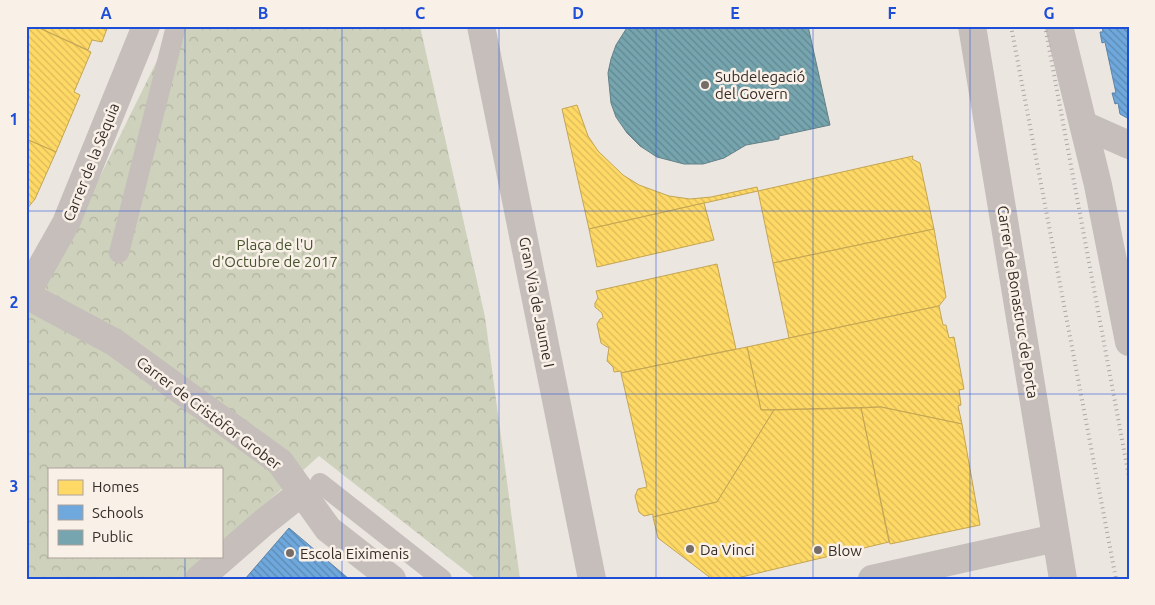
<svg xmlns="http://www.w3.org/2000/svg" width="1155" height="605" font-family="Ubuntu,sans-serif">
  <defs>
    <pattern id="park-crowns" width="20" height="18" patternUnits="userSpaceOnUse" patternTransform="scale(1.25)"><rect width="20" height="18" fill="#ced1bb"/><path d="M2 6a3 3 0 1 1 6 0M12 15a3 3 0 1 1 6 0" fill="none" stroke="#b2b4a1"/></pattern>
    <pattern id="homes-back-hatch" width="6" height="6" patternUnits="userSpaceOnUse" patternTransform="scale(1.25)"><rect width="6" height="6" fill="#ffd966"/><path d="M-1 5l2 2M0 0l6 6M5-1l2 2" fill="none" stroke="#dbba58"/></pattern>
    <pattern id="schools-back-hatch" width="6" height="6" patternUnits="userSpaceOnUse" patternTransform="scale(1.25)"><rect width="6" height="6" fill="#6fa8dc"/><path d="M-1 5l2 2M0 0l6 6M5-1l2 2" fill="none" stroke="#5c89b2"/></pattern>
    <pattern id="public-back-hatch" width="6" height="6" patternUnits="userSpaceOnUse" patternTransform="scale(1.25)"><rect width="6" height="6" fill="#76a5af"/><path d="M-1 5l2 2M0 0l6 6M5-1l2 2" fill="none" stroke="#62878e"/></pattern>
  </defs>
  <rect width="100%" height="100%" fill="#ece6e1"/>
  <!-- park -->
  <polygon fill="url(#park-crowns)" points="174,26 420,26 485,317 520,579 476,579 319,456 221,543 221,469 49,469 49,556 207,556 182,579 26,579 26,319 56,266"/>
  <!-- homes -->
  <g fill="url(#homes-back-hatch)" stroke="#c3a553">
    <polygon points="26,26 35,26 91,52 74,92 80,95 56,152 26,139"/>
    <polygon points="35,26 108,26 102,42 92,40 88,50"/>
    <polygon points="577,105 588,136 598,151 623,175 639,185 669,196 690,199 711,197 757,187 758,191 589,229 562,109"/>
    <polygon points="26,139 56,152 35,199 26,210"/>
    <polygon points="913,156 912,159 920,163 934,229 773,263 758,191"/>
    <polygon points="704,203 714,240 597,267 589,229"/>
    <polygon points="934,229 946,297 939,306 789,338 773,263"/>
    <polygon points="717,264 736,349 621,373 621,371 614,372 613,367 607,361 609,347 607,347 601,343 597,324 600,319 603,318 602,313 595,307 595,303 598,298 596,291"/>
    <polygon points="939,306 943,325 946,325 949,338 954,337 964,389 959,390 961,405 958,406 962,424 881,407 761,410 747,347"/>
    <polygon points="747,347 761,410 774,410 717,502 653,517 653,514 644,516 639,512 635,496 638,489 647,487 621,373"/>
    <polygon points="881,407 962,424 980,525 890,544 861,408"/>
    <polygon points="861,408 889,542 733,579 712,579 658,538 653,517 717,502 774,410"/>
  </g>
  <!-- schools -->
  <g fill="url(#schools-back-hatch)" stroke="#5e83a6">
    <polygon points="1102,26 1129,26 1129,119 1120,114 1118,103 1115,104 1112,93 1116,93 1105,42 1102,43 1100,32 1103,32"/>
    <polygon points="289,528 349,579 245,579"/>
  </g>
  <!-- public -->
  <polygon fill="url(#public-back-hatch)" stroke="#638186" points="628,26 808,26 830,125 779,136 779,139 746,145 724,158 703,164 684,164 657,157 640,146 627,133 616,117 611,103 608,73 611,59 616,45"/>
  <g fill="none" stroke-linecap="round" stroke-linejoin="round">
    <!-- lane -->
    <g stroke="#c5beba" stroke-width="20">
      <polyline points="119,253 176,26"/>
      <polyline points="320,483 442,579"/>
    </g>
    <!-- street -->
    <g stroke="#c5beba" stroke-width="28">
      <polyline points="481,26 592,579"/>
      <polyline points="972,26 1063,579"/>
      <polyline points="1059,26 1098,185 1129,342"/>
      <polyline points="1084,125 1129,145"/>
      <polyline points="26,294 66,223 146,26"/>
      <polyline points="26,295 114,342 280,462 328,529 392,579"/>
      <polyline points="199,579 263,523 302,492"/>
      <polyline points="872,579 1056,538"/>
    </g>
    <!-- rail -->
    <g stroke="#ada7a4" stroke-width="4" stroke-dasharray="1 4" stroke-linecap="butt">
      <polyline points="1011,26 1116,579"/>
      <polyline points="1045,26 1129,477"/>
    </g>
  </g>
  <!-- grid -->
  <path fill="none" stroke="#1d4ed8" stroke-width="1" stroke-opacity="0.55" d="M185,26V469M342,26V579M499,26V579M656,26V579M813,26V579M970,26V579M26,211H1129M26,394H1129M185,556V579"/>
  <!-- markers -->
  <g fill="#766d69" stroke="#f9f0e8" stroke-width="2">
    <circle cx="705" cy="85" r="5"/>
    <circle cx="690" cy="549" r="5"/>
    <circle cx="818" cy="550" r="5"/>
    <circle cx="290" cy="553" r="5"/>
  </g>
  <g text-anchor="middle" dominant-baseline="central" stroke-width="5" stroke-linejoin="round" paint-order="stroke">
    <!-- poi labels -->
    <g font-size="15" fill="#362c28" stroke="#f9f0e8" text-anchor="start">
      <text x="715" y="76">Subdelegació<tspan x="715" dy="17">del Govern</tspan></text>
      <text x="700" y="549">Da Vinci</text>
      <text x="828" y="550">Blow</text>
      <text x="300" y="553">Escola Eiximenis</text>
    </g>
    <!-- street labels -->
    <g font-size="15" fill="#362c28" stroke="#f9f0e8">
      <text transform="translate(91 162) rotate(-68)">Carrer de la Sèquia</text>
      <text transform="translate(537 302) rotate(79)">Gran Via de Jaume I</text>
      <text transform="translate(1018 302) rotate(81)">Carrer de Bonastruc de Porta</text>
      <text transform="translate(209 413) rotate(37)">Carrer de Cristòfor Grober</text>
    </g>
    <!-- park labels -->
    <g font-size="15" fill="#47532d" stroke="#f9f0e8">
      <text x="275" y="244">Plaça de l'U<tspan x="275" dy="17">d'Octubre de 2017</tspan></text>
    </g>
  </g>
  <!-- border -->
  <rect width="1155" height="605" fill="none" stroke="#f9f0e8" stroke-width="55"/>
  <!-- legend -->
  <rect x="48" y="468" width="175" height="90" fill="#f9f0e8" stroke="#aba29b"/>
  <rect x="58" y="480" width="25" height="15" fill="#ffd966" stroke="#aba29b"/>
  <text x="92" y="492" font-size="15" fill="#362c28">Homes</text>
  <rect x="58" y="505" width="25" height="15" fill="#6fa8dc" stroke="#aba29b"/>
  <text x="92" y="518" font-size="15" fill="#362c28">Schools</text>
  <rect x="58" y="530" width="25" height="15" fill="#76a5af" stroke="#aba29b"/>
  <text x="92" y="542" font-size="15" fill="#362c28">Public</text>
  <rect x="28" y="28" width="1100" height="550" fill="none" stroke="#1d4ed8" stroke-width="2"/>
  <g font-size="16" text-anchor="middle" font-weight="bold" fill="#1d4ed8">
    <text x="106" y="19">A</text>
    <text x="263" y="19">B</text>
    <text x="420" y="19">C</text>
    <text x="578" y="19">D</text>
    <text x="735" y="19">E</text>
    <text x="892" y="19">F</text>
    <text x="1049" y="19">G</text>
    <text x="14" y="125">1</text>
    <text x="14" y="308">2</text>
    <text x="14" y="492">3</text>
  </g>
</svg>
